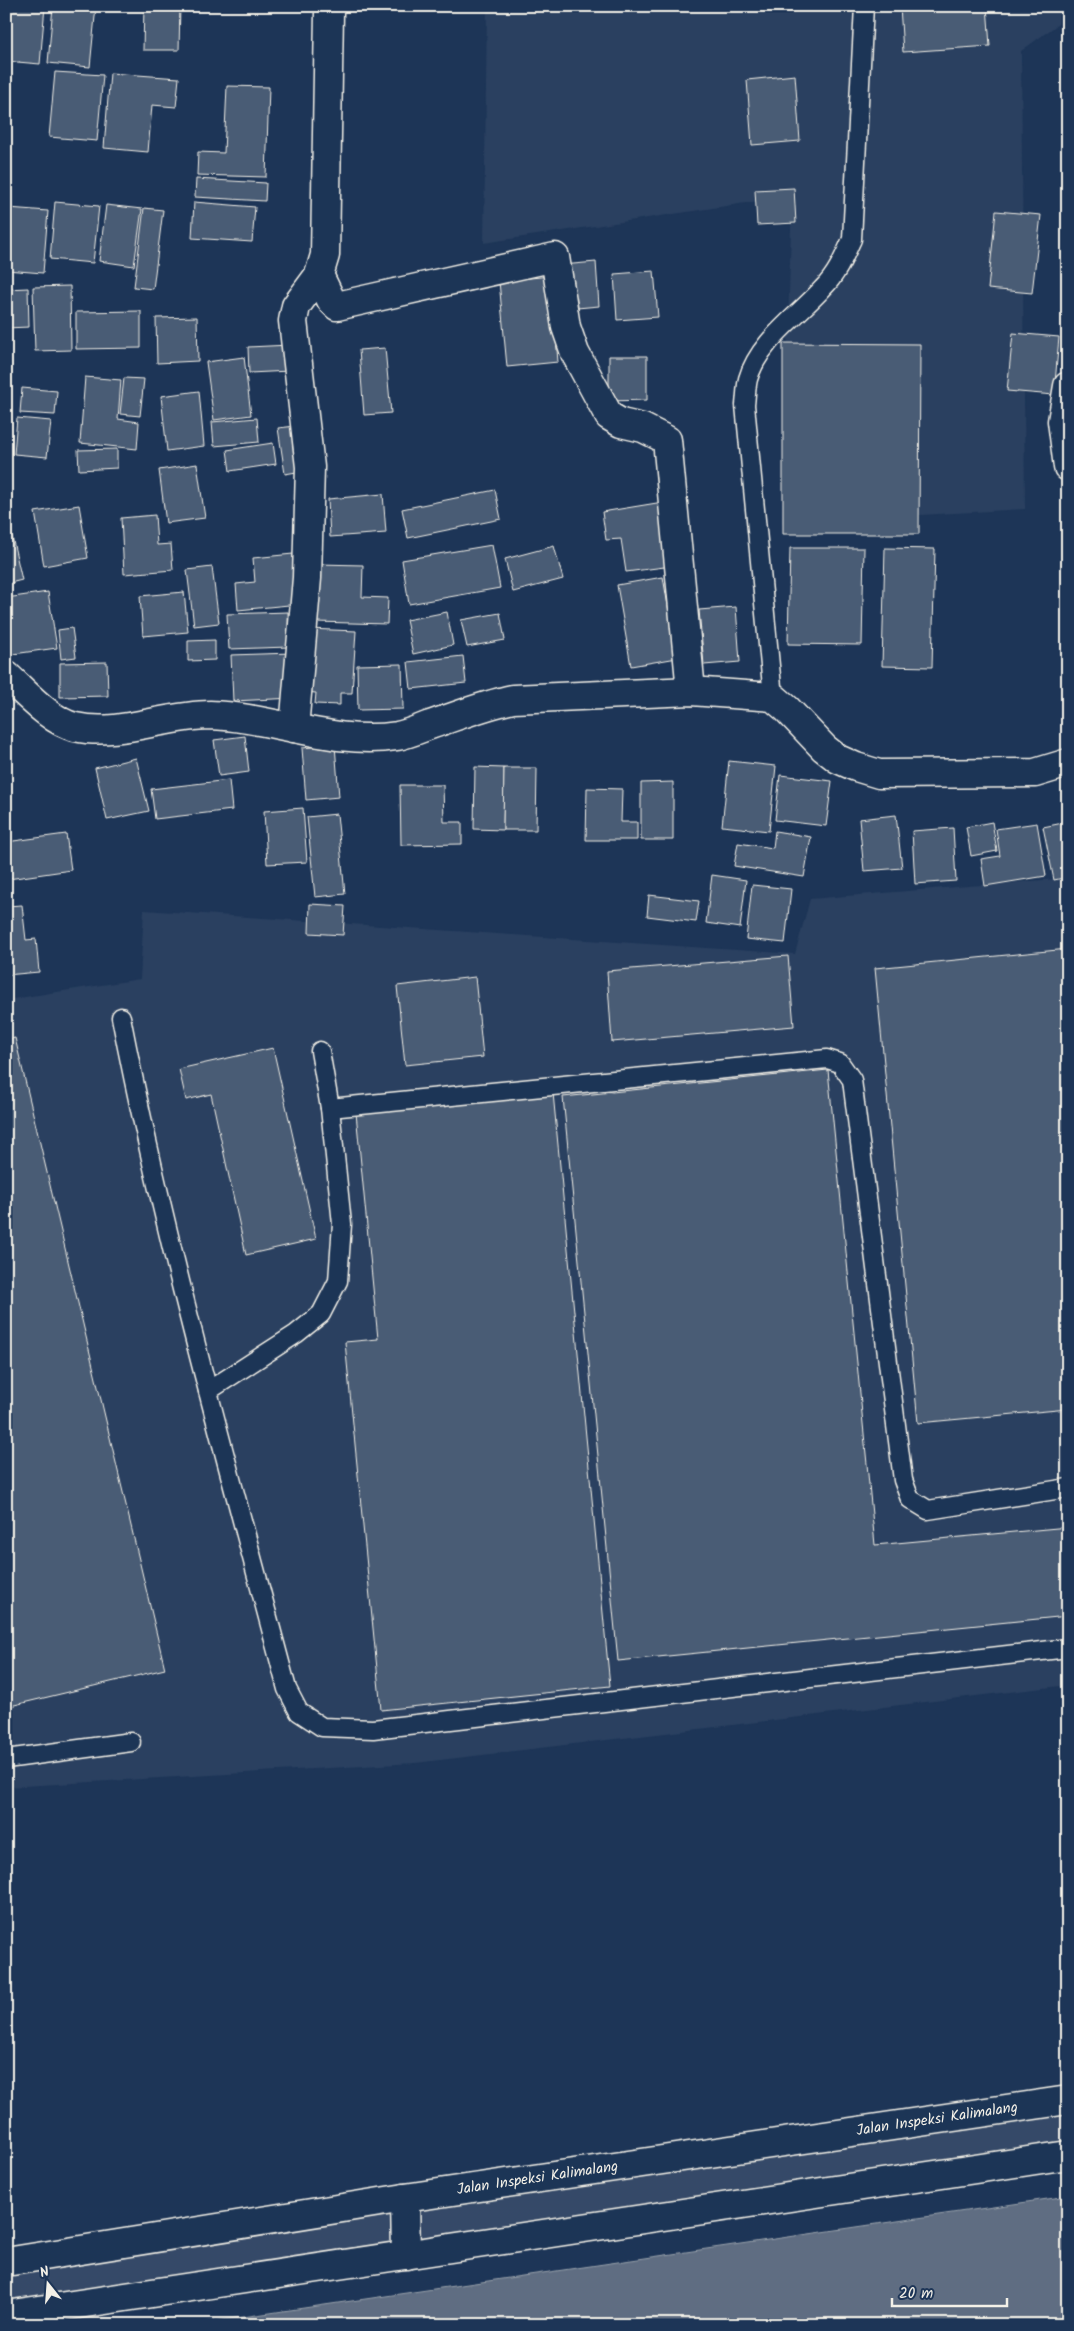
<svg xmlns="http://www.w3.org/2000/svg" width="1074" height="2331" font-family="Kalam,sans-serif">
  <rect width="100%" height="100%" fill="#1d3557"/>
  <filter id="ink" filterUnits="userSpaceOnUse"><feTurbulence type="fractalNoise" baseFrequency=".02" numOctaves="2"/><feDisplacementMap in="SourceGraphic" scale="10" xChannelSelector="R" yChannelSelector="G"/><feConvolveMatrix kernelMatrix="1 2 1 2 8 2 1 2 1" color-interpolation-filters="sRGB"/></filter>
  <g filter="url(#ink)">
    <!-- built -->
    <g fill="#2a4060">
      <polygon points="487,6 1068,6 1068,17 1021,51 1025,509 782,523 792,196 484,243"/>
      <polygon points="1068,878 1068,1685 415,1763 6,1787 6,1000 140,979 144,910 795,954 810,899"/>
    </g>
    <!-- green -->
    <polygon fill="#354a67" stroke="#949ea8" points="1068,2100 1068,2155 6,2315 6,2262"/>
    <!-- water -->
    <polygon fill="#5e6d82" stroke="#9aa2ab" points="1068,2196 1068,2325 188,2325"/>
    <!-- building -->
    <g fill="#485b74" stroke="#f4f1e8">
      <polygon points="6,6 45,6 40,64 6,61"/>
      <polygon points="53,6 96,6 90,67 48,63"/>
      <polygon points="144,6 180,6 179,50 143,50"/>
      <polygon points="900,6 987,6 990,46 903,52"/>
      <polygon points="55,72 103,75 97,141 49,137"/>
      <polygon points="110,73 179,78 176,107 152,105 148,152 104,148"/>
      <polygon points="795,75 800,141 752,145 747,80"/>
      <polygon points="227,86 269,87 266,177 197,175 198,152 224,153"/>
      <polygon points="196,179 266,183 265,201 195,197"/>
      <polygon points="794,188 796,223 757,225 755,190"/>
      <polygon points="55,202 99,206 93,263 50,259"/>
      <polygon points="194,202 255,207 252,242 192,238"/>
      <polygon points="106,205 142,209 134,266 99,261"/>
      <polygon points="8,208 48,211 43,273 6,270"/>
      <polygon points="144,208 163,210 153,289 134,287"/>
      <polygon points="996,211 1041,215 1032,293 988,289"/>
      <polygon points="596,262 599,306 566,309 562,265"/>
      <polygon points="654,271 658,317 617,320 614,274"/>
      <polygon points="551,276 558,362 507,367 499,281"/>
      <polygon points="70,286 71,350 35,351 33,287"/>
      <polygon points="28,288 29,327 6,328 6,289"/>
      <polygon points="141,311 141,348 76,349 76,312"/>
      <polygon points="197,317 198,361 157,363 156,318"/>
      <polygon points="1013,333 1059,337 1054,395 1007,391"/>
      <polygon points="783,343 920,344 919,534 783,534"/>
      <polygon points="290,345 290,371 249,373 248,347"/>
      <polygon points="385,348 391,413 364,415 359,350"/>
      <polygon points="609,356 647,356 647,400 609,401"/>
      <polygon points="244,357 251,415 214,420 206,362"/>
      <polygon points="85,377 121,380 118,419 139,422 137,449 80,443"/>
      <polygon points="124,378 144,379 140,416 120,414"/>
      <polygon points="22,388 57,391 55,415 20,413"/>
      <polygon points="199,391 204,446 167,451 161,396"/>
      <polygon points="17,418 51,421 47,457 14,454"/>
      <polygon points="257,418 259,442 214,446 212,422"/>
      <polygon points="296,426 302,471 285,474 278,428"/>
      <polygon points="273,443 276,464 230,471 227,450"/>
      <polygon points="117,449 117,468 79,470 78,450"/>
      <polygon points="197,464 205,518 166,523 159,470"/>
      <polygon points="495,490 501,519 408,538 402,509"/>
      <polygon points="383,494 386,533 330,537 328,499"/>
      <polygon points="663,502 672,566 626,572 621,539 606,540 602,512"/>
      <polygon points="79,505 88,558 44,566 35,512"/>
      <polygon points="155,515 157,545 171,544 173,570 124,574 121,518"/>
      <polygon points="6,524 9,524 22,580 6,584"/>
      <polygon points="492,545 500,588 409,604 402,560"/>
      <polygon points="554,546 563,579 513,592 505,559"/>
      <polygon points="790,548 864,548 862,645 788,644"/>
      <polygon points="885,548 935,549 932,667 882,666"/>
      <polygon points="293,554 299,604 238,610 236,584 255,582 253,558"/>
      <polygon points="318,564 363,565 362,597 388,598 387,624 316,622"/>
      <polygon points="212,567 219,623 194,626 187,570"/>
      <polygon points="663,577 677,658 631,666 617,585"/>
      <polygon points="48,592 57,648 6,655 6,598"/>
      <polygon points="184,592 188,632 143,636 140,596"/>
      <polygon points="736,607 740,662 704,665 699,610"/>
      <polygon points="288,612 289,647 229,649 227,614"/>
      <polygon points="447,612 453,645 413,654 406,620"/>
      <polygon points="500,613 505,640 467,647 461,620"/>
      <polygon points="72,628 76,657 61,659 58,630"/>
      <polygon points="308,629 356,631 352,693 340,693 340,705 315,704 316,693 305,692"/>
      <polygon points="215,640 215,660 188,661 188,641"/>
      <polygon points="292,653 294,698 233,701 231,655"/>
      <polygon points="463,656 466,683 411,689 408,662"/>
      <polygon points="107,662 108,696 60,697 60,663"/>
      <polygon points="402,664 403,709 358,710 357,665"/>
      <polygon points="245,736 249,772 219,776 214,740"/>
      <polygon points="335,745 339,797 306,800 302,748"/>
      <polygon points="136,758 149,811 107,820 95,768"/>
      <polygon points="729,761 776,766 769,831 722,826"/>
      <polygon points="475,767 504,768 503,830 474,829"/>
      <polygon points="504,768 537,768 536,830 503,830"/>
      <polygon points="780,775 832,781 826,826 775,820"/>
      <polygon points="229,780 232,810 155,819 151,789"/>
      <polygon points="673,782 673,840 641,840 641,783"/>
      <polygon points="400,785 443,785 444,822 462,822 462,844 401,845"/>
      <polygon points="587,788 622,789 621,822 637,822 637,840 586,840"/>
      <polygon points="303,808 307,862 267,864 264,811"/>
      <polygon points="337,814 345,894 315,897 307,817"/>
      <polygon points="896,815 902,868 864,871 859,819"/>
      <polygon points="992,822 997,851 971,856 966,827"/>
      <polygon points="1068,822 1068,877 1054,880 1043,827"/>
      <polygon points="1037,823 1046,876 985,886 981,859 1000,856 996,829"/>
      <polygon points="953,828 956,881 915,884 912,831"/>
      <polygon points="775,831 811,837 804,877 734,866 738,843 773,848"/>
      <polygon points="66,834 71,870 8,879 6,842"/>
      <polygon points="712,875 746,880 740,928 706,923"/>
      <polygon points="752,885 791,889 785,943 746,939"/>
      <polygon points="649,895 699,901 696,922 647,916"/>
      <polygon points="310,904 345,906 343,935 309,933"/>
      <polygon points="22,905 26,940 36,939 39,972 6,975 6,906"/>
      <polygon points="1068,949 1068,1409 918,1423 875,968"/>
      <polygon points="788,956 794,1026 612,1042 607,971"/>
      <polygon points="475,977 483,1057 405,1065 397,986"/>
      <polygon points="15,1038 165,1669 6,1707 6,1040"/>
      <polygon points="273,1048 316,1239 246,1255 211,1094 186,1100 179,1069"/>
      <polygon points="828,1070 875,1545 1068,1527 1068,1616 618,1661 563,1097"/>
      <polygon points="553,1093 610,1686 381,1710 345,1342 378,1339 356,1113"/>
    </g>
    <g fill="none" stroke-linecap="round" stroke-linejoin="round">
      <defs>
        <g id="service">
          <path d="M773,697L745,405C746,397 746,387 748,379C759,341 798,316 823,288C837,274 844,257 852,239L864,6"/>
          <path d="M121,1017C165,1243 228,1466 287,1689L299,1712L322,1727L373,1729L1068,1648"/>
          <polyline points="330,1108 827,1059 840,1063 852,1080 903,1480 910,1499 928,1510 1068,1488"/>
          <polyline points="208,1391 296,1334 321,1314 338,1281 342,1224 330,1108 320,1051"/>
          <polyline points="6,1759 131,1742"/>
        </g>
        <g id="minor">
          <polyline points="319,275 331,300 337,306 555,257 566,327 575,353 609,416 621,423 643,428 667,440 691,691"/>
          <polyline points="1068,386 1062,421 1068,467"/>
          <path d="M6,675C24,691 51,722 75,727C119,737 165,715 210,715C273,717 334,746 397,736C408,734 419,729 430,725C457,716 484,705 513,699L691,691L773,697L787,709L824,748L838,759L856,767L879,774L1035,773L1068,763"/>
          <polyline points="294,728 307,578 310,467 293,321 296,306 319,275 325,255 329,12"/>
        </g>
        <g id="primary">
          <polyline points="405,2198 406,2255"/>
          <path id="s1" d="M6,2262L405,2198L1068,2100"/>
          <polyline points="6,2315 1068,2155"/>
        </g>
      </defs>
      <!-- service casing -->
      <use href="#service" stroke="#f4f1e8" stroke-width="21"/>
      <!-- minor casing -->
      <use href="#minor" stroke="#f4f1e8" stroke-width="31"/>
      <!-- primary casing -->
      <use href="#primary" stroke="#f4f1e8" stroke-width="31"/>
      <!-- service -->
      <use href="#service" stroke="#1d3557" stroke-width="18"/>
      <!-- minor -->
      <use href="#minor" stroke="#1d3557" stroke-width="28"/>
      <!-- primary -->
      <use href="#primary" stroke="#1d3557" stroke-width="28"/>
    </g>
  </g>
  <g text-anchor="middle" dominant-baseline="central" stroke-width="4.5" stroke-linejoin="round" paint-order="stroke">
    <!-- street labels -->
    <g font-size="15" fill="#f4f1e8" stroke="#1d3557">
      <text stroke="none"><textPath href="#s1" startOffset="942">Jalan Inspeksi Kalimalang</textPath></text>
      <text stroke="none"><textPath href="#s1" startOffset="538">Jalan Inspeksi Kalimalang</textPath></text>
    </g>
  </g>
  <!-- margin -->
  <rect width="1074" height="2331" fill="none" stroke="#1d3557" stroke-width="25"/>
  <rect x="12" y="12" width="1049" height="2306" fill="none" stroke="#f4f1e8" stroke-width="2" filter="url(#ink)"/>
  <!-- north arrow -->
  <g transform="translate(48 2284) rotate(343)" stroke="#1d3557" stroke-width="4" paint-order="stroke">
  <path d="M0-4L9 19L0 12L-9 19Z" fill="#f4f1e8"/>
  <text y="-8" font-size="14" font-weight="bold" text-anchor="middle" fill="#f4f1e8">N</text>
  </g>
  <!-- scale -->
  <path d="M892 2298v8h115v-8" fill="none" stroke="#f4f1e8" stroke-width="2.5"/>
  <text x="899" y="2298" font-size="15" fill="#f4f1e8" stroke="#1d3557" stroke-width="4" paint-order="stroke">20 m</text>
</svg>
